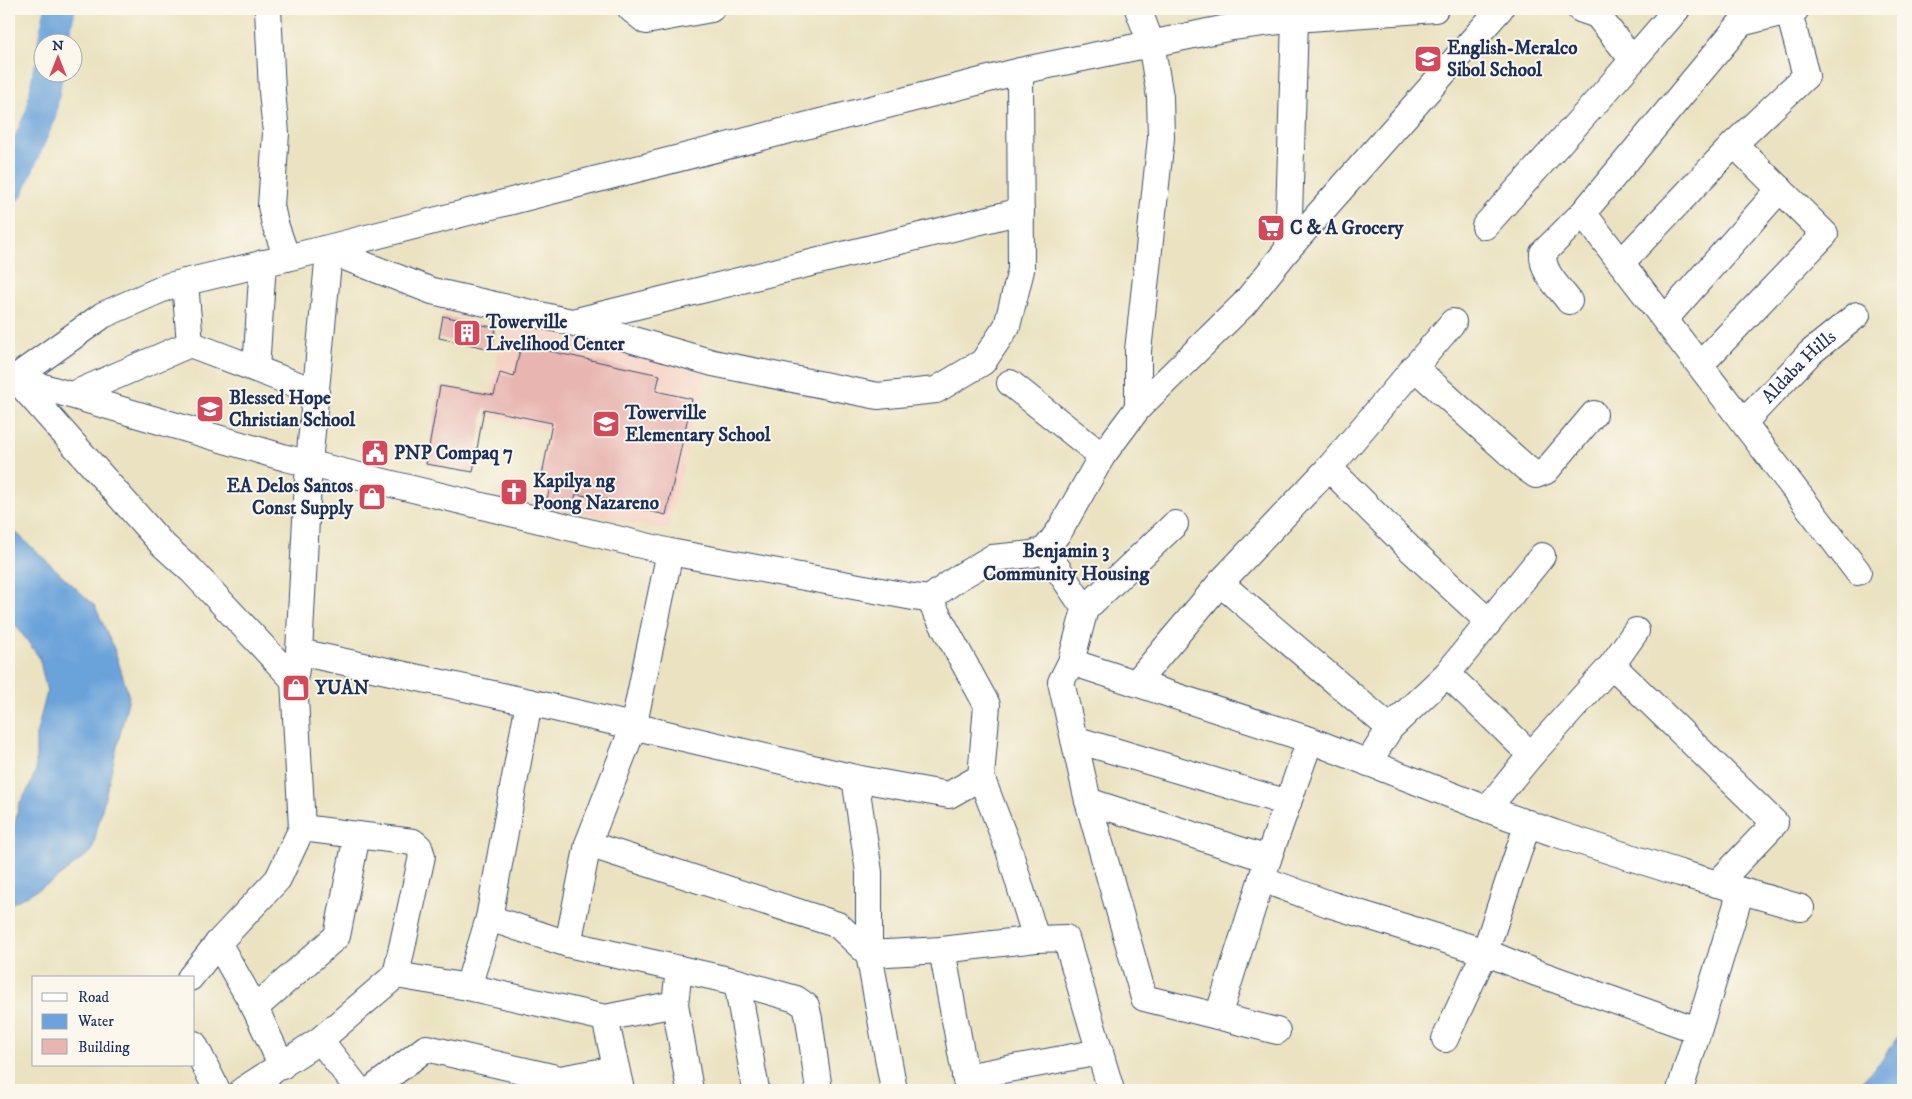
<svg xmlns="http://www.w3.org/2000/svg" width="1912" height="1099" font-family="'IM FELL DW Pica',serif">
  <rect width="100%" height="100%" fill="#fbf7ec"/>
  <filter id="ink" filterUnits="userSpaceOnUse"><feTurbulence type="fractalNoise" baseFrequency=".02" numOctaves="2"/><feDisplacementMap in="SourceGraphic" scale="10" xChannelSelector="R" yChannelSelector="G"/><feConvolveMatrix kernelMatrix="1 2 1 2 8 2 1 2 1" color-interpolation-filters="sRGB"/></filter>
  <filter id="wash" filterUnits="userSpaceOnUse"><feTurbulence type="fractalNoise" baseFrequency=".0096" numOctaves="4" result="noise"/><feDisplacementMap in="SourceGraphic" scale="20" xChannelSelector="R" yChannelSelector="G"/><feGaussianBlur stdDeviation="1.12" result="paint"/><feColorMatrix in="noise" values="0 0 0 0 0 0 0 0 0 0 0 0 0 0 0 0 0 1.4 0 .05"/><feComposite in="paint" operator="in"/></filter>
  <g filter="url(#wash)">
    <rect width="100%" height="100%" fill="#eae2c0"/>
    <!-- built -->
    <polygon fill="#f6d2c4" points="504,320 705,374 668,530 531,503 549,432 487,416"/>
    <!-- water -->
    <g fill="#6ba3da" stroke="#43699c">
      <polygon points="9,526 95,606 115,651 129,697 92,851 52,882 9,905 9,830 15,823 19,804 29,788 36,770 36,735 47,692 39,657 9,616"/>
      <polygon points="1903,1029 1903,1090 1854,1090 1860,1082 1882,1060"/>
    </g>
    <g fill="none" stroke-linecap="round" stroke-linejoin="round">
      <!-- river -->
      <g stroke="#6ba3da" stroke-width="31">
        <polyline points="53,42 60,9"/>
        <polyline points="9,188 41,114 48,72"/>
      </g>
    </g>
    <g id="blocks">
      <!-- building -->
      <g fill="#e8b5b0">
        <polygon points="443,316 496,328 491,349 439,338"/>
        <polygon points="521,345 660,375 656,391 692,399 666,515 635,508 635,505 576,494 573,508 546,502 550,488 540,486 552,423 484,409 473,472 426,464 440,386 494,395 500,373 514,377"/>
      </g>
    </g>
  </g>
  <g filter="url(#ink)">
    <use href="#blocks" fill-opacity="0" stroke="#3a4a6d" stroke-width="1"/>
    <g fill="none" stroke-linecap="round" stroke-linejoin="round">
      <defs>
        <g id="minor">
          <polyline points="268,9 272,91 276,133 271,206 275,224 287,258"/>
          <polyline points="631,9 646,21 711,9"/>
          <polyline points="1580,9 1597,15 1633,60"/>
          <polyline points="1583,213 1858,572"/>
          <polyline points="1485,226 1606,91 1677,9"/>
          <polyline points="324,249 432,291 571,322 713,363 878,396 936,390 983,362 1007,326 1021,270 1020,71"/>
          <polyline points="1288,249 1295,19"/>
          <polyline points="1621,263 1734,144 1806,76 1788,9"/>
          <polyline points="185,282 190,344"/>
          <path d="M1569,301C1558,286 1542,273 1543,253L1583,213L1741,23L1796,9"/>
          <polyline points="1665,319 1780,189"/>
          <polyline points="572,322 1021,211"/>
          <polyline points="1700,365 1825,234 1734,144"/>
          <polyline points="1414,367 1526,468 1536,475 1546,471 1594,414"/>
          <polyline points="256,369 263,263"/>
          <polyline points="9,377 286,458 670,552 913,597 929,599 958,578 992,558 1032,554 1045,550 1060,530 1102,456 1138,408 1244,304 1288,249 1500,9"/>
          <polyline points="15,378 103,315 169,286 324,249 1020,71 1232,27 1295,19 1435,9"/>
          <polyline points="15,378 161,543 192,571 294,680"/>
          <polyline points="1010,383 1102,456"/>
          <polyline points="72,395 190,344 316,392"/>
          <polyline points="1138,408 1138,351 1161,138 1160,97 1151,43 1138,9"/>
          <path id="s1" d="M1744,422L1810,353L1857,315"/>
          <polyline points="1329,468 1408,547 1489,622"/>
          <polyline points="1045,550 1085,609 1175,524"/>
          <polyline points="1220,583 1390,728"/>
          <polyline points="1085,609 1071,662 1310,740 1487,809 1554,833 1680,873 1801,908"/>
          <polyline points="299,652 529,702 855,778 949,795 981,777 987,705 929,599"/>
          <polyline points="1071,662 1061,682 1088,801 1144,998 1277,1031"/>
          <polyline points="1612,665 1775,823 1717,884"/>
          <polyline points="1447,674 1487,712 1531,755"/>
          <polyline points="1136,683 1220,583 1329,468 1453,322"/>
          <polyline points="1074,739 1288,803"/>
          <polyline points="1368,763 1390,728 1447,674 1542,556"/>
          <polyline points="981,777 1009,850 1036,939"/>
          <polyline points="855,778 869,872 869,954 894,1090"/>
          <polyline points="1088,801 1268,859"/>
          <polyline points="1487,809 1531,755 1612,665 1636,631"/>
          <polyline points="302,828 413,842 419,847 422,856 396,975"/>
          <polyline points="588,844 838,925 869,954 942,950 1036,939 1066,938 1111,1090"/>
          <polyline points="1262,879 1329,904 1485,952 1534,972 1697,1030"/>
          <polyline points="489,918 568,944 737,982 796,999 806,1006 809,1019 819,1090"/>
          <polyline points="218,943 255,1008 282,1066"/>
          <polyline points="568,944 588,844 633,728 670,552"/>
          <polyline points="942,950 968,1090"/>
          <polyline points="679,969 675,1004 690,1090"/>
          <polyline points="190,978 218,943 278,879 302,828 294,680 299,652 309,463 329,252"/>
          <polyline points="737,982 756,1090"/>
          <polyline points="468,987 489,918 529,702"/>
          <polyline points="255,1008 337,936 357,835"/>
          <polyline points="1218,1016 1268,859 1310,740"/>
          <polyline points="605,1018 675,1004"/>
          <polyline points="1445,1039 1485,952 1528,823"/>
          <polyline points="320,1040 359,1090"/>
          <polyline points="194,1044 217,1090"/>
          <polyline points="965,1077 1100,1052"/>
          <polyline points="243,1090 320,1040 396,975 468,987 605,1018 621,1090"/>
          <polyline points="371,1090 426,1048 560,1079 616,1069"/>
          <polyline points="1680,1090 1741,891"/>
        </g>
      </defs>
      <!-- minor casing -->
      <use href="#minor" stroke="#3a4a6d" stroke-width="28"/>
      <!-- minor -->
      <use href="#minor" stroke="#fff" stroke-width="26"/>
    </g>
  </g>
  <!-- icons -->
  <defs>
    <symbol id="school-square" viewBox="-11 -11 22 22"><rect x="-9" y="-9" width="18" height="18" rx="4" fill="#d1495b" stroke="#fbf7ec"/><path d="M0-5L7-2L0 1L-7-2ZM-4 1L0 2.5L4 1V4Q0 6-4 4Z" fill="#fff"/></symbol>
    <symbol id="supermarket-square" viewBox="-11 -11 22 22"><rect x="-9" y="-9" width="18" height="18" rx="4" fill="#d1495b" stroke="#fbf7ec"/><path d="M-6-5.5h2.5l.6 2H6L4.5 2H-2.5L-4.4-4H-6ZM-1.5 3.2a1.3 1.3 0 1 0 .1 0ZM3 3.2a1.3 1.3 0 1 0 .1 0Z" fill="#fff"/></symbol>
    <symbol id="building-square" viewBox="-11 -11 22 22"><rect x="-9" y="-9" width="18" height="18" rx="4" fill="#d1495b" stroke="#fbf7ec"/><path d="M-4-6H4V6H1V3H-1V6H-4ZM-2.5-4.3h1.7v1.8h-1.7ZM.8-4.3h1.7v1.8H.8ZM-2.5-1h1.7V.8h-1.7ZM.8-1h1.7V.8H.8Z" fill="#fff"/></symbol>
    <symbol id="civic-square" viewBox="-11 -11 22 22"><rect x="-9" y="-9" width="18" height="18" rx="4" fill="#d1495b" stroke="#fbf7ec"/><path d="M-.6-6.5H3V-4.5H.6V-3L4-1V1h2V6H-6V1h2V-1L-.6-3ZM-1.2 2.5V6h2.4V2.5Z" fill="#fff"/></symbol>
    <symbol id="church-square" viewBox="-11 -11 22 22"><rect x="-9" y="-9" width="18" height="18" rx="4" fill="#d1495b" stroke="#fbf7ec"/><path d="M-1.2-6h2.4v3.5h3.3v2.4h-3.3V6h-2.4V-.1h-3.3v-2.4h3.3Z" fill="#fff"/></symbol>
    <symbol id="shop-square" viewBox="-11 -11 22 22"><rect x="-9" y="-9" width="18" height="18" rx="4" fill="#d1495b" stroke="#fbf7ec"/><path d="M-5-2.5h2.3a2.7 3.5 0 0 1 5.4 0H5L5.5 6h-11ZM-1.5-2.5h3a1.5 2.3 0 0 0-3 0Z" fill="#fff"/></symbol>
  </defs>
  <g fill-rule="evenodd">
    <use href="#school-square" x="1412" y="43" width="32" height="32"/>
    <use href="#supermarket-square" x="1255" y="212" width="32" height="32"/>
    <use href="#building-square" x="451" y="317" width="32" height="32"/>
    <use href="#school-square" x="194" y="393" width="32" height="32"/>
    <use href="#school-square" x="590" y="408" width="32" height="32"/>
    <use href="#civic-square" x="359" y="437" width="32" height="32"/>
    <use href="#church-square" x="498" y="476" width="32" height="32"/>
    <use href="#shop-square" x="356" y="481" width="32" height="32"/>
    <use href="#shop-square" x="280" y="672" width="32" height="32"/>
  </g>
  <g text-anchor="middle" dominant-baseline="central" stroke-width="4" stroke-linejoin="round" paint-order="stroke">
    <!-- poi labels -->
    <g font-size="19" font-weight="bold" fill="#1b2f5e" stroke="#fbf7ec" text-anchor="start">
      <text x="1447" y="48">English-Meralco<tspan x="1447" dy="22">Sibol School</tspan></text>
      <text x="1290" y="228">C &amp; A Grocery</text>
      <text x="486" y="322">Towerville<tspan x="486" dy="22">Livelihood Center</tspan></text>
      <text x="229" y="398">Blessed Hope<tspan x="229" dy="22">Christian School</tspan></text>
      <text x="625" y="413">Towerville<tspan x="625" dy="22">Elementary School</tspan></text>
      <text x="394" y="453">PNP Compaq 7</text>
      <text x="533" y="481">Kapilya ng<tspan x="533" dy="22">Poong Nazareno</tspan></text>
      <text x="353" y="486" text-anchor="end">EA Delos Santos<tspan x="353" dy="22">Const Supply</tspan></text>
      <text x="315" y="688">YUAN</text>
    </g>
    <!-- street labels -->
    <g font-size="19" fill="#1b2f5e" stroke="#fbf7ec">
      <text stroke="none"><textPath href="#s1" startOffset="78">Aldaba Hills</textPath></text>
    </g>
    <!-- neighbourhood labels -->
    <g font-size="20" font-weight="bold" fill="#1b2f5e" stroke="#fbf7ec">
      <text x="1066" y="551">Benjamin 3<tspan x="1066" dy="23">Community Housing</tspan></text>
    </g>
  </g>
  <!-- margin -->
  <rect width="1912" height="1099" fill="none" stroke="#fbf7ec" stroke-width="30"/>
  <!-- legend -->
  <rect x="32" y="976" width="162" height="90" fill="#fbf7ec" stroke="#a1a7b3"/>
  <rect x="42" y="993" width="25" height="8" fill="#ffffff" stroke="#a1a7b3"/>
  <text x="78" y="1002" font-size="15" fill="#1b2f5e">Road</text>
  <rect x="42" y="1014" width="25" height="15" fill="#6ba3da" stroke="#a1a7b3"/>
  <text x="78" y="1026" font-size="15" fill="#1b2f5e">Water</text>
  <rect x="42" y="1039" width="25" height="15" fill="#e8b5b0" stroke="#a1a7b3"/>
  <text x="78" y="1052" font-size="15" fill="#1b2f5e">Building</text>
  <!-- north arrow -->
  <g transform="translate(58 58)"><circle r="24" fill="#fbf7ec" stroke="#a1a7b3"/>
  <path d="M0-4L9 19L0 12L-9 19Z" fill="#d1495b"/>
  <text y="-8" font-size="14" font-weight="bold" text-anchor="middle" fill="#1b2f5e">N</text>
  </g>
</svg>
